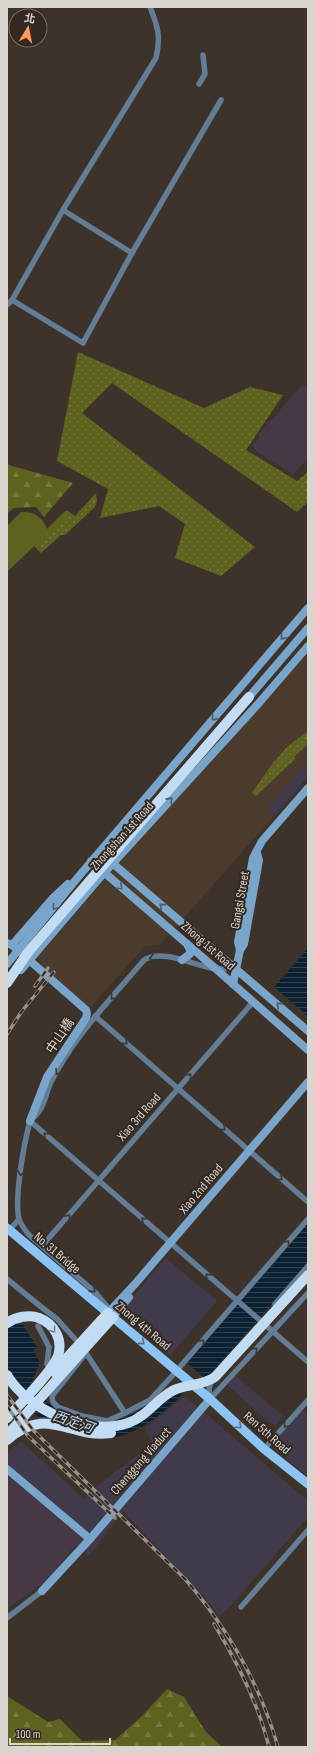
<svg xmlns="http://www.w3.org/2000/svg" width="315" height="1754" font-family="'Sofia Sans Condensed','Noto Sans TC',sans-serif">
  <defs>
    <pattern id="grass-dots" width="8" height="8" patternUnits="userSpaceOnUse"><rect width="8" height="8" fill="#5e621f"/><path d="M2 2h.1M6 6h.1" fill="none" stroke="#74783e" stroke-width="1.8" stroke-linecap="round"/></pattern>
    <pattern id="forest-firs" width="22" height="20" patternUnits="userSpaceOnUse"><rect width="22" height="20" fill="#5e621f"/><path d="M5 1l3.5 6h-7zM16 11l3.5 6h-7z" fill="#74783e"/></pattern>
    <pattern id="water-rules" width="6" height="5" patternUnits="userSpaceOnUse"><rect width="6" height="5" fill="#0c2233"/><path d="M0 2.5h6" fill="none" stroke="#2f414f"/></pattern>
  </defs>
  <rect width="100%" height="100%" fill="#3d332a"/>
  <!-- commercial -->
  <g fill="#403a4a">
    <polygon points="308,761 308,777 274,816 267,809"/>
    <polygon points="166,1258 217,1301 170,1355 119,1312"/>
    <polygon points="235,1375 284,1417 275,1427 227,1385"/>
    <polygon points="185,1396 308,1501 308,1517 227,1610 219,1616 207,1600 123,1511 89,1556 76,1545 76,1533 7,1473 7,1454 21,1441 84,1499 98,1485 152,1444 145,1428"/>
    <polygon points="302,1409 308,1414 308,1477 270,1444"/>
  </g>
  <!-- built -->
  <polygon fill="#4a3b2d" points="308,643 308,761 267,809 274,816 160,945 145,946 88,1010 39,966 42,963 37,958"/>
  <!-- education -->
  <g fill="#473845">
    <polygon points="302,385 308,388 308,458 293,474 256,451 252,445 260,437 258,435"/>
    <polygon points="7,1473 76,1533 76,1545 46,1581 7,1609"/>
  </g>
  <!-- grass -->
  <g fill="url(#grass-dots)">
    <polygon points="78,352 204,408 250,387 283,395 246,450 297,481 308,472 308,502 297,512 112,383 82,413 255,547 221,576 175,558 185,524 159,506 100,518 108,489 57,461"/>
    <polygon points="96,493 97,501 95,507 65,535 61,535 41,553 33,545 67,510 75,516"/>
    <polygon points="308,731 308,744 294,757 295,759 256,796 252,793 272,764 287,747"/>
  </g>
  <!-- forest -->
  <g fill="url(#forest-firs)">
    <polygon points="7,464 12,466 73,483 44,517 36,507 14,508 7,514"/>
    <polygon points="167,1689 184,1697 206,1732 222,1747 7,1747 7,1696 48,1722 60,1719 82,1741 115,1740 141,1717"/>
  </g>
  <!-- garden -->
  <path fill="#5e621f" d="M65,511L68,514L7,572V526L21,512C33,511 43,517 47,529Z"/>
  <!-- water -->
  <g fill="url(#water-rules)">
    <polygon points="308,948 308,1016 274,987"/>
    <path d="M308,1223V1263L206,1379L198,1378C182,1397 150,1426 127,1434C96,1445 56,1435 33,1412C27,1406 10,1392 7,1383C5,1378 7,1370 7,1365C7,1348 7,1332 7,1316L11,1324L23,1325L37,1347L33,1350L40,1362L30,1387L57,1410L80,1419L114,1422L137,1412L172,1386L186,1369L187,1363Z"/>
  </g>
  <!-- pier -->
  <polygon fill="#3d332a" points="187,1363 206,1379 199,1380 185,1397 170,1384"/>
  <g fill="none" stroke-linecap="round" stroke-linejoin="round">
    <!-- street -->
    <g stroke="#627d95" stroke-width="5.5">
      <polyline points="199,84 205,74 203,55"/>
      <polyline points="63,210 132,253 221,100"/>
      <polyline points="12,300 83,343 132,253"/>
      <path d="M7,305L12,300L63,210L156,58C161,37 158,27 150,7"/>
      <polyline points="95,1016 308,1202"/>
      <path d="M30,1120C44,1111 44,1099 50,1084C73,1037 111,999 144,960C163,948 197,967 217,969C223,969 230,968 236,968"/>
      <polyline points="30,1121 308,1362"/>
      <path d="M30,1121C24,1144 14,1197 19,1219C21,1225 25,1230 29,1235L96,1293L109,1309"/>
      <polyline points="8,1232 19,1219"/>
      <polyline points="42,1246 253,1002"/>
      <polyline points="7,1279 40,1306 57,1319 75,1339"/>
      <polyline points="275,1304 308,1266"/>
      <polyline points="38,1326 49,1347 47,1364"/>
      <polyline points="210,1399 209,1388 212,1379"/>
      <polyline points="210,1399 308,1293"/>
      <polyline points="125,1413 107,1421 82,1416 58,1407 53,1402 52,1396 86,1353 125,1413 150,1400 172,1376 308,1219"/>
      <polyline points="264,1449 308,1400"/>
      <polyline points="241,1607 308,1530"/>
      <polyline points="7,1618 42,1591"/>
    </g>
    <!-- secondary -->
    <g stroke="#7aa5cb" stroke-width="8">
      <polyline points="249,697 308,628"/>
      <polyline points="91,861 216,969 308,1050"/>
      <polyline points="110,861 308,1031"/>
      <polyline points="7,943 12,945 86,1010 87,1013 86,1018 47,1077 30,1121"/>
      <polyline points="12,945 52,899 68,884"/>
      <polyline points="240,950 244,944 259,860 257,853"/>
      <polyline points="182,960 190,954 190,950 187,944"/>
      <polyline points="7,964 79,876 308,608"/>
      <polyline points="21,970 104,873 258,704 308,646"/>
      <polyline points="233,984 240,950 238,942 253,858 262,841 308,788"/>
      <polyline points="108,1313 135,1284 308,1082"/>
      <polyline points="113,1317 129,1297"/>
      <polyline points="7,1469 90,1539"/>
      <polyline points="42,1591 90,1539 210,1399"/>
    </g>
    <!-- primary -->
    <polyline stroke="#8bc4f5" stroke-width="9" points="7,1228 210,1399 264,1449 308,1484"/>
    <!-- highway -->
    <g stroke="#c2dcf3" stroke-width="10">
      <polyline points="7,983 29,951 249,697"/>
      <path d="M7,1323C16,1317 29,1314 39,1318C55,1324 63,1340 58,1356C52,1372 20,1404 7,1418"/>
      <polyline points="54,1372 108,1313"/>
      <path d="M7,1375C27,1410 89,1437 128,1423C146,1417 156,1400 172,1391C186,1384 202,1386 215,1377L308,1275"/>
      <polyline points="9,1433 113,1317"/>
      <path d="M7,1440C47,1404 69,1439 111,1433"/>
    </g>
    <defs>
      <g id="rail">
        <polyline points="35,986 48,968"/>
        <polyline points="7,1034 22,1011 54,972"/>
        <path d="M7,1395L33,1430L186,1580C228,1629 260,1684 278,1747"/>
        <polyline points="7,1406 28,1436 115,1518"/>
        <path d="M214,1624C238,1663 258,1703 269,1747"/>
      </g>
    </defs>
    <!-- rail casing -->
    <use href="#rail" stroke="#989189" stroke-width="3.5"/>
    <!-- rail -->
    <use href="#rail" stroke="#332921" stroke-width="2" stroke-dasharray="6" stroke-linecap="butt"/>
  </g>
  <!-- one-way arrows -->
  <defs><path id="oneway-chevron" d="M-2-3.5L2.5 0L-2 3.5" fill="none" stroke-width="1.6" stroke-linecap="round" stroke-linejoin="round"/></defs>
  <g stroke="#4f5b65">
    <use href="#oneway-chevron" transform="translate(283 637) rotate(131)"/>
    <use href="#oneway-chevron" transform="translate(214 718) rotate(131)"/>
    <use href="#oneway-chevron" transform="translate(170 800) rotate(-48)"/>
    <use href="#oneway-chevron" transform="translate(120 887) rotate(43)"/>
    <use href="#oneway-chevron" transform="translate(162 906) rotate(-139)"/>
    <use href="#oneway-chevron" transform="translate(55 907) rotate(130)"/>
    <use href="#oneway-chevron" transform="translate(279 1005) rotate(-139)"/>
  </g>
  <g stroke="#3c3a38">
    <use href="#oneway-chevron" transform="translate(152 958) rotate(166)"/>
    <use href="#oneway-chevron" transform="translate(113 997) rotate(131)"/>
    <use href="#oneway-chevron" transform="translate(125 1042) rotate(41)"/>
    <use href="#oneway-chevron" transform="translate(58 1072) rotate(121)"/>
    <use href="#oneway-chevron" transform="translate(189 1076) rotate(-49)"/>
    <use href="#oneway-chevron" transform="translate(223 1128) rotate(41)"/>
    <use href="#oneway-chevron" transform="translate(46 1135) rotate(-139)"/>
    <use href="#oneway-chevron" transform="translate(21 1173) rotate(96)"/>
    <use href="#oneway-chevron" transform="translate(280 1178) rotate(41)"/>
    <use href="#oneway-chevron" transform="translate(68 1217) rotate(-49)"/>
    <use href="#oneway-chevron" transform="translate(144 1220) rotate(-139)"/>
    <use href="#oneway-chevron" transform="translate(287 1243) rotate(-50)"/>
    <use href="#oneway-chevron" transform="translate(208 1276) rotate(-139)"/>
    <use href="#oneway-chevron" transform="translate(93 1290) rotate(44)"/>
    <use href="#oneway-chevron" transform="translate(202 1342) rotate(-50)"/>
    <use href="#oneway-chevron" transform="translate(255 1350) rotate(-47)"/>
    <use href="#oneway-chevron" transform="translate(286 1425) rotate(132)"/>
  </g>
  <use stroke="#7a828a" href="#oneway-chevron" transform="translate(53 1330) rotate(54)"/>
  <g stroke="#5b6f80">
    <use href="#oneway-chevron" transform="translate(142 1342) rotate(41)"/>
    <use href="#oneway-chevron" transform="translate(239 1426) rotate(43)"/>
  </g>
  <g text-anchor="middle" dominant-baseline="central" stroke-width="4" stroke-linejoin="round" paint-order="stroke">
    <!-- street labels -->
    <g font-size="13" fill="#dad4ce" stroke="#332921">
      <text transform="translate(122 836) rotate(-48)">Zhongshan 1st Road</text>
      <text transform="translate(240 900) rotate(-80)">Gangsi Street</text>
      <text transform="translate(208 946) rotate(41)">Zhong 1st Road</text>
      <text transform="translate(60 1036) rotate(-56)">中山橋</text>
      <text transform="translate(139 1117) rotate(-49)">Xiao 3rd Road</text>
      <text transform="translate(201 1189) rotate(-50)">Xiao 2nd Road</text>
      <text transform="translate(57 1253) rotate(40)">No. 31 Bridge</text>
      <text transform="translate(143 1326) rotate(40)">Zhong 4th Road</text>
      <text transform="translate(267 1433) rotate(41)">Ren 5th Road</text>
      <text transform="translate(141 1461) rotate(-49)">Chenggong Viaduct</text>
    </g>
    <!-- water labels -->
    <g font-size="14" font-style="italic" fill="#b5d9f5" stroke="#332921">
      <text transform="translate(73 1422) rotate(19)">西定河</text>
    </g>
  </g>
  <!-- border -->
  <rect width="315" height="1754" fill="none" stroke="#dad4ce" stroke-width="16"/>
  <!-- north arrow -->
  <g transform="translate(28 28) rotate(10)"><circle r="19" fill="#332921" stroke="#766d66"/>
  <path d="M0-3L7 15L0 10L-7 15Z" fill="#fe9c58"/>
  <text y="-6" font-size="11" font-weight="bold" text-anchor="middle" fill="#dad4ce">北</text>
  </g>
  <!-- scale -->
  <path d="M10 1738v6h100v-6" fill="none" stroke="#dad4ce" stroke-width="2"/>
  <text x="16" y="1738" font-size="12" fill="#dad4ce" stroke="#332921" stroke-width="3" paint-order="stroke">100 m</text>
</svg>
